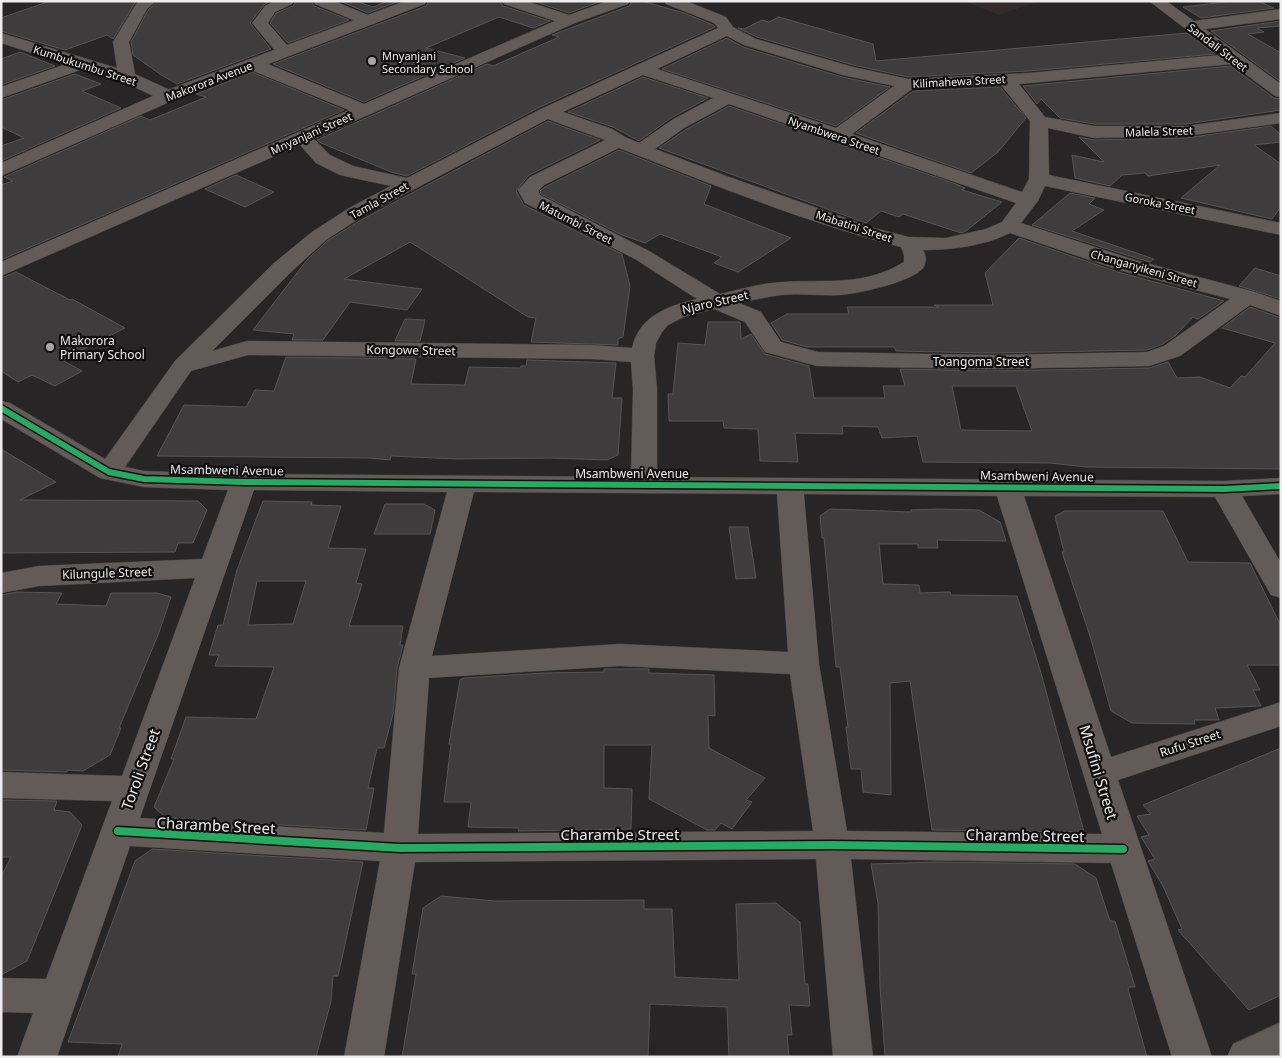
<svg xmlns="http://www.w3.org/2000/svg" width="1282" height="1058" font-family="'Noto Sans',sans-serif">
  <rect width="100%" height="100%" fill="#272525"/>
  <!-- built -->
  <polygon fill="#342a2a" points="963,1 1040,1 999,15"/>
  <!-- building -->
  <g fill="#3e3c3c" stroke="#565455" fill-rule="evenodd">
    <polygon points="50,1 136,1 113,39 107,35 65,50 1,31 1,18"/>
    <polygon points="158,1 270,1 264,5 250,23 271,49 177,84 160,74 133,55 131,42 148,10"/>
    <polygon points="296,1 311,1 314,6 349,20 288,43 270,23 276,13 293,6"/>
    <polygon points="340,1 355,1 373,7 388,1 399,1 368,13"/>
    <polygon points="429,1 500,1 503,6 550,21 533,28 499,17 426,48 465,58 364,102 273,64 426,6"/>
    <polygon points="533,1 602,1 569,13"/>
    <polygon points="632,1 642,1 684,13 713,25 715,27 540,107 407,176 391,172 321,143 317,140 487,64 493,66 559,37 552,35 629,6"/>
    <polygon points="1234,1 1258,1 1274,8 1201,18 1183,7"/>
    <polygon points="779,17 873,44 876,61 1187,33 1215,54 1029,71 908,77 853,65 757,37 738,28 744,29 762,20 769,22"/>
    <polygon points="1281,21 1281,26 1257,28 1264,32 1248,34 1281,53 1281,82 1211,31"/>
    <polygon points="727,38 743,47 842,77 890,87 836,126 662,69"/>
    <polygon points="20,52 55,66 1,85 1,59"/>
    <polygon points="1231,66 1274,98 1281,99 1281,110 1186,124 1094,124 1060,118 1041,99 1037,104 1023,86"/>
    <polygon points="252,72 344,110 1,260 1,185 13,181 4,177 141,116 150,120 206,97 196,94"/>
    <polygon points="75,74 101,84 82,91 121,108 1,161 1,146 24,138 1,127 1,100"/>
    <polygon points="643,77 708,98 671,118 639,141 613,127 568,112"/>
    <polygon points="1000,87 1026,118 998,152 971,173 856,133 913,91"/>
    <polygon points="729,106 956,184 965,188 962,190 1002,202 966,231 961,233 903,214 899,217 881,211 866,223 659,148 685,130"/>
    <polygon points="548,121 600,140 529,175 516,191 524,205 622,254 630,286 623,337 618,339 618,345 531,342 536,318 528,317 410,242 344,279 422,289 407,310 350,302 323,340 292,340 294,334 253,330 307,260 327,241 361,220"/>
    <polygon points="1271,126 1281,135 1281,142 1254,145 1281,164 1281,207 1272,219 1181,198 1220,165 1148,176 1145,173 1122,175 1110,186 1075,178 1072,155 1104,162 1079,137 1094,140 1186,138"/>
    <polygon points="619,150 711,186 704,204 791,238 738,272 714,263 722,257 660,234 645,243 622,235 541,194 540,191 545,187"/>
    <polygon points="236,175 274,192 245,207 205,189"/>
    <polygon points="1070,193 1095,198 1089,204 1104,210 1072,231 1154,259 1150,262 1136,258 1032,225"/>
    <polygon points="1019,238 1118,272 1224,301 1198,319 1193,317 1176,335 1163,344 1147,350 990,353 896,351 894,347 807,347 782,340 771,323 787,314 849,314 847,307 939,307 934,305 993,305 985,273"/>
    <polygon points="1255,268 1281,276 1281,299 1239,286"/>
    <polygon points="16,272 70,300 72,299 125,328 62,360 82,371 55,386 32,375 18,382 1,371 1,278"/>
    <path d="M1250,307L1281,318V469L1087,467L1050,463L923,462L917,436L882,438L878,427L842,426L843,434L795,433L798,462L760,461L758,429L724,428L723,421H669L668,394H673L678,343L705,345L708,322H740L741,339L751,334L765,354L809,366L814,398H885L883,386H905L900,369L990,371L1149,368L1168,362L1177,378L1200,377L1230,388L1241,376L1245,377L1275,343L1222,328ZM952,386H1016L1032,431L961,430Z"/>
    <polygon points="405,319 425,320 420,341 395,341"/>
    <polygon points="286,357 416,359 411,384 465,385 469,367 520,368 521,366 526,366 527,360 616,363 612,398 622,398 618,455 607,460 551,458 456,459 391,456 390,460 369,458 157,456 184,405 246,407 255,390 274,391"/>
    <polygon points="1,449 56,482 20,500 198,501 207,510 193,543 178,543 175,552 1,553"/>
    <path d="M263,501L312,502L311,505L341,506L328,548L366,549L356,583L362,584L349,626H403L400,645H403L397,668L393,714L384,748H377L368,788H374L366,830L166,818L154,807L174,759H171L186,717L256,719L274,667L215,666L219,655H209L218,625H223L237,570ZM257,581H306L293,624L248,625Z"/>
    <polygon points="385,504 424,504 435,510 430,534 374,534"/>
    <polygon points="830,509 911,512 911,510 938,509 979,510 1000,522 1006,541 937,540 938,548 918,548 918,544 879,544 883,584 919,585 920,593 950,592 951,595 1017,596 1041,673 1084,832 932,830 910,681 890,683 891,795 863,792 861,769 851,769 846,727 848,727 840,667 836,667 824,538 822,538 820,516"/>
    <polygon points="1065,511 1163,511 1188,562 1250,563 1281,626 1281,665 1247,665 1260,690 1253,690 1261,706 1215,708 1219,720 1194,720 1195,724 1132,723 1111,711 1090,636 1062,552 1064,552 1055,516"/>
    <polygon points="729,527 748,527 756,578 736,579"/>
    <polygon points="17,592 62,593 56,604 106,606 111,593 157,593 171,597 158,635 119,728 121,728 110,755 83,771 68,770 67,772 1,770 1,595"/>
    <polygon points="604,669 649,669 649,673 714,675 715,716 708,715 709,748 765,778 746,800 752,802 732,829 721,823 715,830 707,830 649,799 652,745 604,745 604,788 632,789 631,829 518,831 519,828 468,827 471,802 444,802 451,744 449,744 460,680 464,678 544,673 604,672"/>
    <polygon points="1281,748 1281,995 1249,1010 1178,930 1182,929 1163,886 1148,861 1155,859 1141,837 1149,835 1137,816 1151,814 1143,805"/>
    <polygon points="1,800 57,801 54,810 70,812 82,825 27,961 1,975 1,877 11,857 1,857"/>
    <polygon points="152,849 363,862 338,976 333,976 331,1001 316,1057 118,1057 122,1044 68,1042 135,861"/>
    <polygon points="937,862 1075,864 1096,878 1110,921 1115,921 1135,987 1129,987 1128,989 1147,1057 885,1057 880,987 878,903 871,864"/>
    <polygon points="441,896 495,901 644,900 644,909 672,909 675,977 739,980 736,904 776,903 800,922 805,984 808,984 810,1006 789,1005 792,1035 787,1035 789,1057 729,1057 727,1007 650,1004 648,1057 402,1057 416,974 412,974 423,908"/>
  </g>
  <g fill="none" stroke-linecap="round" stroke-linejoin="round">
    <defs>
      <g id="minor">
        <polygon points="138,1 156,1 147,9 129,42 135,74 174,92 177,96 174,100 168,101 162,100 121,81 83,69 1,98 1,87 66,64 1,43 1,33 117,68 113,42"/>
        <polygon points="274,1 294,1 292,4 275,12 268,23 292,51 290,54 278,54 252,23 265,6"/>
        <polygon points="313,1 334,1 375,18 377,21 375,24 363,24 315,4"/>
        <path d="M502,1H526L569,15L608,1H630L628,4L575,23L314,139L330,155L353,166L407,178L541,109L718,28L714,23L666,4L664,1H686L726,17L733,27L756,39L853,67L908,79L1029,73L1220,55L1149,1H1166L1194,21L1281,9V19L1205,29L1281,84V97L1275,96L1232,64L1019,84L1045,117L1094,126H1186L1281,113V123L1186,136L1094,138L1048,128L1049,175L1281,223V235L1045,186L1038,201L1021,223L1135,260L1255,292L1281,301V316L1250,305L1180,356L1149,366L990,369L817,366L765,352L745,322L714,309L686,316L668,325L662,332L656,343L654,356L657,389V477L1224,481L1281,478V494L1242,496L1281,563V598L1271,595L1215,497L1024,496L1111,757L1281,702V726L1118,780L1212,1057H1172L1111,863L851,859L873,1057H833L816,859L415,862L384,1057H344L380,861L130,846L57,1057H17L33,1013L1,1012V978L46,979L112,801L1,798V772L122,776L195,578L39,586L1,593V573L39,566L202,559L228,490L144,487L100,478L1,419V401L10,403L105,459L175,361L274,263L312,232L349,208L391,186L340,175L316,163L300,145L1,276V262L349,110L246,68L244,64L246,60H258L364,104L555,21L504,4ZM727,36L744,45L843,75L894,86L836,128L657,69ZM643,75L713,98L672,120L639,143L625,137L612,129L563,112ZM1001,85L1030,121L1029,179L1022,192L852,134L912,89ZM729,104L1016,203L1002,222L986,229L946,238L909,237L874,228L729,177L655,149L684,128ZM548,119L605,140L530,177L518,190L525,203L635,259L697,299C668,306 639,316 632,348L592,345L247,341L212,351L290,273L326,240L363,216ZM619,148C711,184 805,222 901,247L904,255V262C863,287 827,279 784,282C762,283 741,289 720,294L649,251L540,195L538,191L544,185ZM1010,233L1119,270L1230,299L1164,346L1147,352L990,355L818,352L781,342L761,312L739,303C753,300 767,297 781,295C800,293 820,296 839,295C857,294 912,282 923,268C927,262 926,255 923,250C952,250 984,246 1010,233ZM248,355L592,359L631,362L633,389L631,477L244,474L144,471L125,467L191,371ZM254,490L447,492L399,668L384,833L140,818ZM474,492L777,494L788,652L620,644L432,656ZM804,494L997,496L1102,834L847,831L819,664ZM620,666L790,674L813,831L418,834L429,678Z"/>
        <polygon points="1281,1022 1281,1057 1227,1057 1233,1044"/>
      </g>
      <polygon id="tertiary" points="405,1 427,1 425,4 174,100 1,176 1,163 162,92"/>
    </defs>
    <!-- minor casing -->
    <use href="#minor" stroke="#434141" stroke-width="1"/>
    <!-- tertiary casing -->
    <use href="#tertiary" stroke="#434141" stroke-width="1"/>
    <!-- minor -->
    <use href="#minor" fill="#625b57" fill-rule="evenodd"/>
    <!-- tertiary -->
    <use href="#tertiary" fill="#625b57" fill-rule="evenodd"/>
    <defs>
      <polyline id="cycleway-far1" points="1,408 109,472 144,479 244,482 1224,489 1281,486"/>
      <polyline id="cycleway" points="118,831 400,848 832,845 1123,849"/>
    </defs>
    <!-- cycleway-far1 casing -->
    <use href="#cycleway-far1" stroke="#100e0e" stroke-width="9"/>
    <!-- cycleway casing -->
    <use href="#cycleway" stroke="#100e0e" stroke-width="11"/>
    <!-- cycleway-far1 -->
    <use href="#cycleway-far1" stroke="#26ab63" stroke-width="6"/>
    <!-- cycleway -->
    <use href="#cycleway" stroke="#26ab63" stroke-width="8"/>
  </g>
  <!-- markers -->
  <g fill="#a8a6a6" stroke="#100e0e" stroke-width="2">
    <circle cx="372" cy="61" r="5"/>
    <circle cx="50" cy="347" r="5"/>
  </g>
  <g text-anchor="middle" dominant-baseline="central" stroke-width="4.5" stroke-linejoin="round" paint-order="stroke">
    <!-- far-street labels -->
    <g font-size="11" fill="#eeecec" stroke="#100e0e">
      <text transform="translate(1218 47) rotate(37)">Sandali Street</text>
      <text transform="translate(85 65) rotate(18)">Kumbukumbu Street</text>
      <text transform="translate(209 81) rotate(-21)">Makorora Avenue</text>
      <text transform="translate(959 81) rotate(-3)">Kilimahewa Street</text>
      <text transform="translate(1159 131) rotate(-2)">Malela Street</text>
      <text transform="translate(311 133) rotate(-24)">Mnyanjani Street</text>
      <text transform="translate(834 135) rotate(19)">Nyambwera Street</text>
      <text transform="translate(379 200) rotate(-29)">Tamla Street</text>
      <text transform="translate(1160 203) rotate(11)">Goroka Street</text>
      <text transform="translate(576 222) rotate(27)">Matumbi Street</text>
      <text transform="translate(854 226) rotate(18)">Mabatini Street</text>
      <text transform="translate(1144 268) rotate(16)">Changanyikeni Street</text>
    </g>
    <!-- far-poi labels -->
    <g font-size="11" fill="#eeecec" stroke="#100e0e" text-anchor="start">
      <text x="382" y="55">Mnyanjani<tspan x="382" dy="13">Secondary School</tspan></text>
    </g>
    <!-- street labels -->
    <g font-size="12" fill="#eeecec" stroke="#100e0e">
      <text transform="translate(715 302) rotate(-13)">Njaro Street</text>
      <text transform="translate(411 350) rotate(1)">Kongowe Street</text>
      <text x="981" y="361">Toangoma Street</text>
      <text transform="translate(227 470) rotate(1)">Msambweni Avenue</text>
      <text x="632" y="473">Msambweni Avenue</text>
      <text transform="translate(1037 476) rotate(1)">Msambweni Avenue</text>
      <text transform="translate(107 573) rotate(-2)">Kilungule Street</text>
      <text transform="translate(1190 743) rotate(-18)">Rufu Street</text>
    </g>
    <!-- poi labels -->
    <g font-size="12" fill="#eeecec" stroke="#100e0e" text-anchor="start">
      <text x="60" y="340">Makorora<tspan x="60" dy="14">Primary School</tspan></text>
    </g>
    <!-- near-street labels -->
    <g font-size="15" fill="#eeecec" stroke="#100e0e">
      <text transform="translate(140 769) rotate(-70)">Toroli Street</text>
      <text transform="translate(1099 772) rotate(73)">Msufini Street</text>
      <text transform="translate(216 825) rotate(3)">Charambe Street</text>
      <text x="620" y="834">Charambe Street</text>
      <text transform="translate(1025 835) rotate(1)">Charambe Street</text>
    </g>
  </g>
  <!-- border -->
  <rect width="1282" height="1058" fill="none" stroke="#eeecec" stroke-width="5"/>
</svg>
